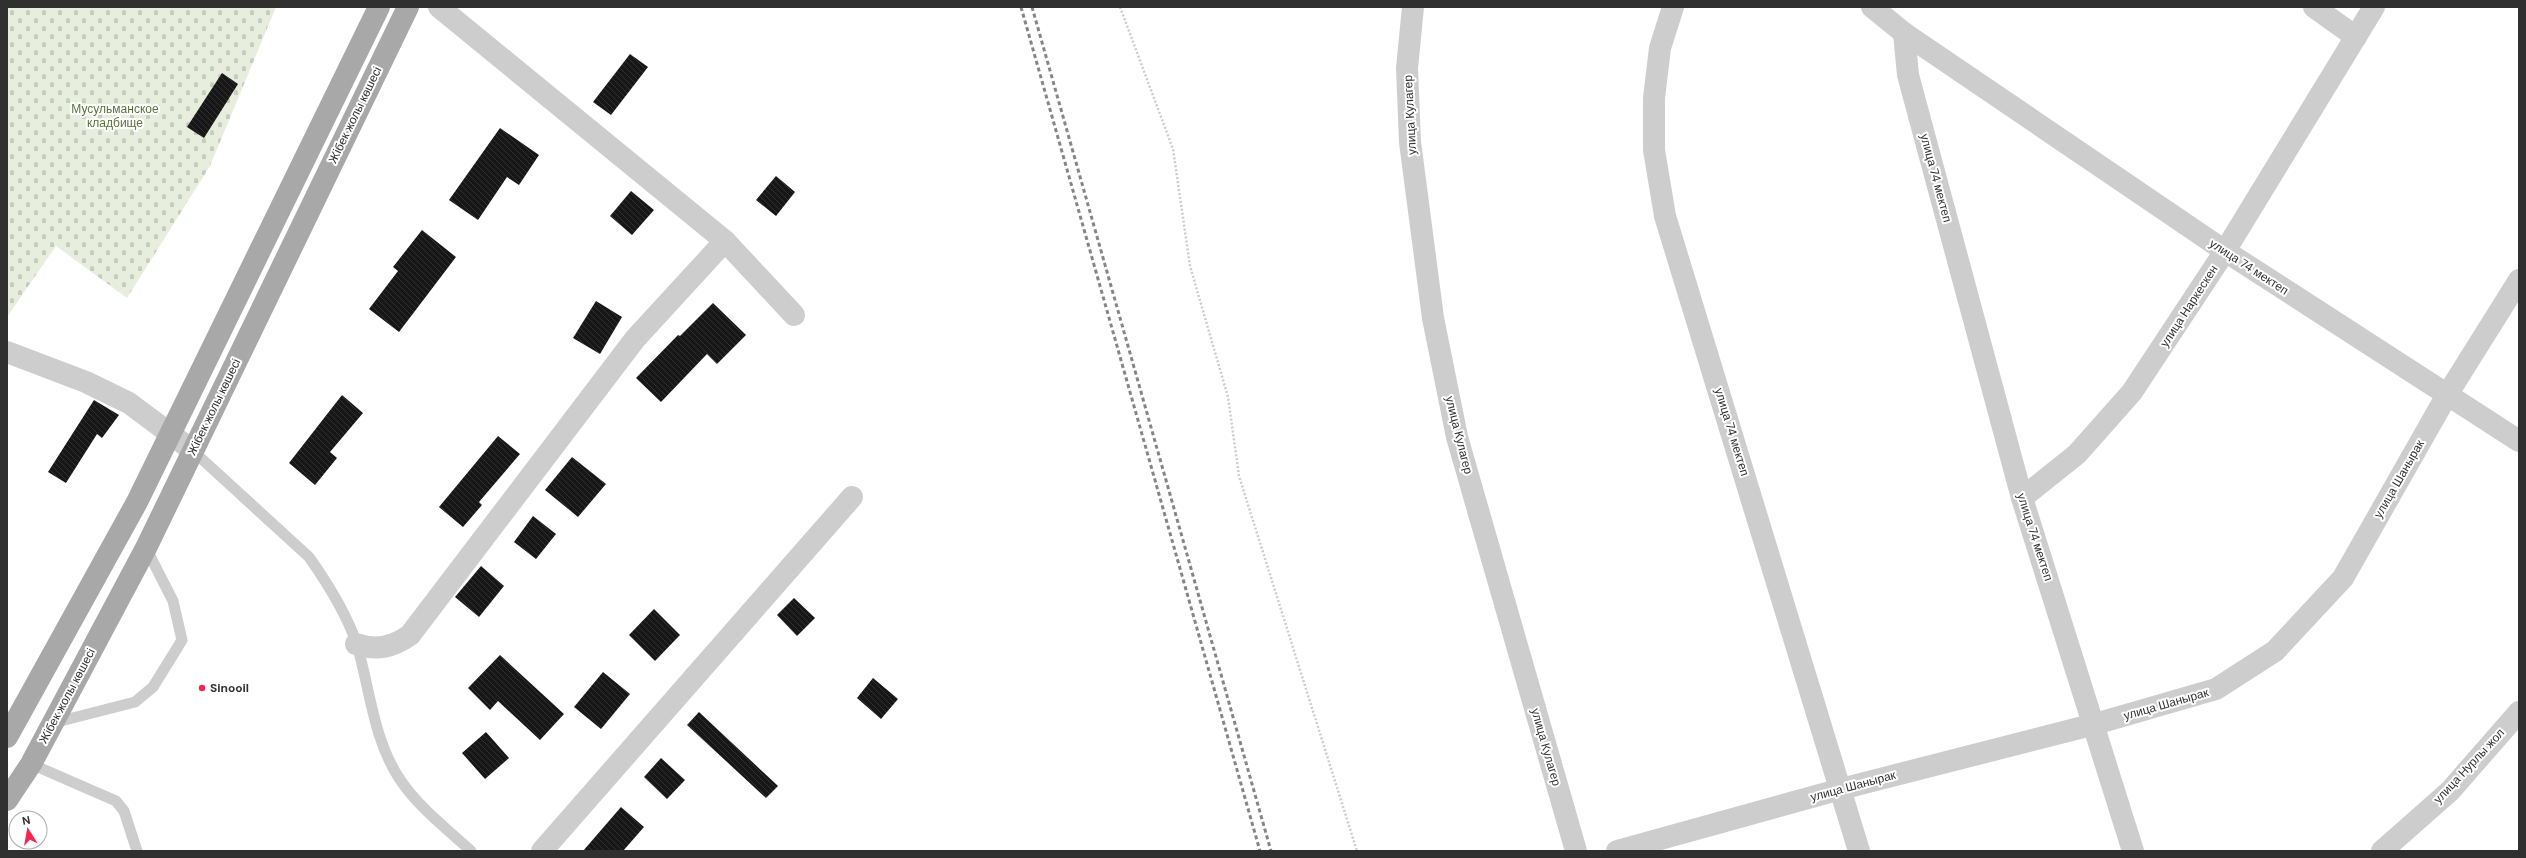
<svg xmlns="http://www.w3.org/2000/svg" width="2526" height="858" font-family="'DM Sans',sans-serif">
  <defs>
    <pattern id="cemetery-stones" width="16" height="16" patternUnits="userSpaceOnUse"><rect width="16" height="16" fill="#e8eedd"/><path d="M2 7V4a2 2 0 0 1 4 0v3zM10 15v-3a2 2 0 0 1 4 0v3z" fill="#c7ccbe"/></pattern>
    <pattern id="building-back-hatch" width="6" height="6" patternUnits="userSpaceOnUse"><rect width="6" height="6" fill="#171717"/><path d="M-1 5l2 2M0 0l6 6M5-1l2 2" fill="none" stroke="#303030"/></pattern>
  </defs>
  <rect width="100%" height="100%" fill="#fff"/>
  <!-- cemetery -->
  <polygon fill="url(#cemetery-stones)" points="7,7 276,7 210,166 127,298 56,246 7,317"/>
  <!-- building -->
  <g fill="url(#building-back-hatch)">
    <polygon points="630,54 648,67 611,115 593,102"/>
    <polygon points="222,73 238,84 204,138 187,127"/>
    <polygon points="500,128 539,155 519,185 507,177 478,220 449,200"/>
    <polygon points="776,176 795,192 776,216 756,200"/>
    <polygon points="631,191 654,210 632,235 610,216"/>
    <polygon points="422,230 456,257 399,332 369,309 398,271 393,267"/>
    <polygon points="596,301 622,317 600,354 573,338"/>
    <polygon points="713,303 746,335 717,364 707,354 661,402 636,378 678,335 680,336"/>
    <polygon points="342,395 363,413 330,452 337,458 315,485 289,463"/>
    <polygon points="94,400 119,415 102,438 97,434 66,483 48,472"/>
    <polygon points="498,436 520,454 479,502 482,505 463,527 439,507"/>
    <polygon points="572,457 606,484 578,517 545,490"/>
    <polygon points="533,516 556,534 536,559 514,542"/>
    <polygon points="481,566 504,586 479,617 455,597"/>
    <polygon points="794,598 815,618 797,636 777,615"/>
    <polygon points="654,609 680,635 655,661 629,635"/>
    <polygon points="500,655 564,714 540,740 498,701 490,710 468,688"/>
    <polygon points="603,672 630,694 601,729 574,707"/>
    <polygon points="873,678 898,699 881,719 857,698"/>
    <polygon points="699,712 778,786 766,798 687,725"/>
    <polygon points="486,732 509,758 485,779 462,753"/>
    <polygon points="661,758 685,780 667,799 644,777"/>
    <polygon points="621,807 644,827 623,851 583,851"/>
  </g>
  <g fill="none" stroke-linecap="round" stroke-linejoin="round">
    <!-- path -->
    <polyline stroke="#cdcdcd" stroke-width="2.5" stroke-dasharray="2 2" stroke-linecap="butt" points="1120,7 1173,149 1190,266 1228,397 1239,476 1357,851"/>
    <!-- service -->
    <g stroke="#cdcdcd" stroke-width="11">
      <path d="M192,450L309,557C328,584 347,614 357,645C370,689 373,738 399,778C418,807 446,828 471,851"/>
      <polyline points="53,723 135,702 153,687 179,645 182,640 173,601 146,548"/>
      <polyline points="31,764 116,801 124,811 137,851"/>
    </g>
    <!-- minor -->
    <g stroke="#cdcdcd" stroke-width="22">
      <polyline points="439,7 725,241 794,315"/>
      <polyline points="1413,7 1407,68 1410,142 1433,318 1457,437 1576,851"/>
      <polyline points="1673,7 1660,48 1654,98 1654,150 1665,216 1859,851"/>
      <polyline points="1872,7 1904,33 2225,251 2519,441"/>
      <polyline points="2314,7 2356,37"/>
      <polyline points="1904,33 1908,75 2022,498 2133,851"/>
      <polyline points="7,352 86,382 129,403 192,450"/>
      <polyline points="2022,498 2077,454 2132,392 2225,251 2374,7"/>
      <path d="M356,644C377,651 393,647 410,635L635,339L725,241"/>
      <polyline points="542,851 852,497"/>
      <polyline points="1617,851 1841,789 2095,724 2216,689 2275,651 2343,578 2447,395 2519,280"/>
      <polyline points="2382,851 2450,791 2519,712"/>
    </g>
    <!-- primary -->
    <g stroke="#a8a8a8" stroke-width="22">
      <polyline points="7,737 137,502 379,7"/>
      <polyline points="7,800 31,764 146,548 408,7"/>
    </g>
    <!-- rail -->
    <g stroke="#858585" stroke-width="3" stroke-dasharray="4 3" stroke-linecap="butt">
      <polyline points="1021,7 1260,851"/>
      <polyline points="1032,7 1271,851"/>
    </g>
  </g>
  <!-- markers -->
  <circle fill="#f4254e" stroke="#fff" stroke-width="1.5" cx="202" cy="688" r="4"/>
  <g text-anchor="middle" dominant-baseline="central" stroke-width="4" stroke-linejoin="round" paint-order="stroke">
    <!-- park labels -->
    <g font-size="12" fill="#5a7039" stroke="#fff">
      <text x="115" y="109">Мусульманское<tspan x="115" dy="14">кладбище</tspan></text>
    </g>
    <!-- street labels -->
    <g font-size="12" fill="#303030" stroke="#fff">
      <text transform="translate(355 115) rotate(-64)">Жібек жолы көшесі</text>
      <text transform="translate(1410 115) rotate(-93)">улица Кулагер</text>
      <text transform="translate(1936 178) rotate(75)">улица 74 мектеп</text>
      <text transform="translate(2249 267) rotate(33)">улица 74 мектеп</text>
      <text transform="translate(2189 306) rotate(-57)">улица Наркескен</text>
      <text transform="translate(214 407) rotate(-64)">Жібек жолы көшесі</text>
      <text transform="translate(1732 432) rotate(73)">улица 74 мектеп</text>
      <text transform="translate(1459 435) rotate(76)">улица Кулагер</text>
      <text transform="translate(2399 479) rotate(-60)">улица Шанырак</text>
      <text transform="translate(2035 537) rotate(72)">улица 74 мектеп</text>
      <text transform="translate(67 696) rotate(-62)">Жібек жолы көшесі</text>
      <text transform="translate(2166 704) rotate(-16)">улица Шанырак</text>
      <text transform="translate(1546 747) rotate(74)">улица Кулагер</text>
      <text transform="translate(2469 766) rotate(-47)">улица Нурлы жол</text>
      <text transform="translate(1853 786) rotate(-15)">улица Шанырак</text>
    </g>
    <!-- poi labels -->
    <g font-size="12" font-weight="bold" fill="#303030" stroke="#fff" text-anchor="start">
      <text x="210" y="688">Sinooil</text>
    </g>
  </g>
  <!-- border -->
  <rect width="2526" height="858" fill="none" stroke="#303030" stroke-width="16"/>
  <!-- north arrow -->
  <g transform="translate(28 830) rotate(349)"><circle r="19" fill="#ffffff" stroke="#acacac"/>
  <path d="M0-3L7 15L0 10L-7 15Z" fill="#f4254e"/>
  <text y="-6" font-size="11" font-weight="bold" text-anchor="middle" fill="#303030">N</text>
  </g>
</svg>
